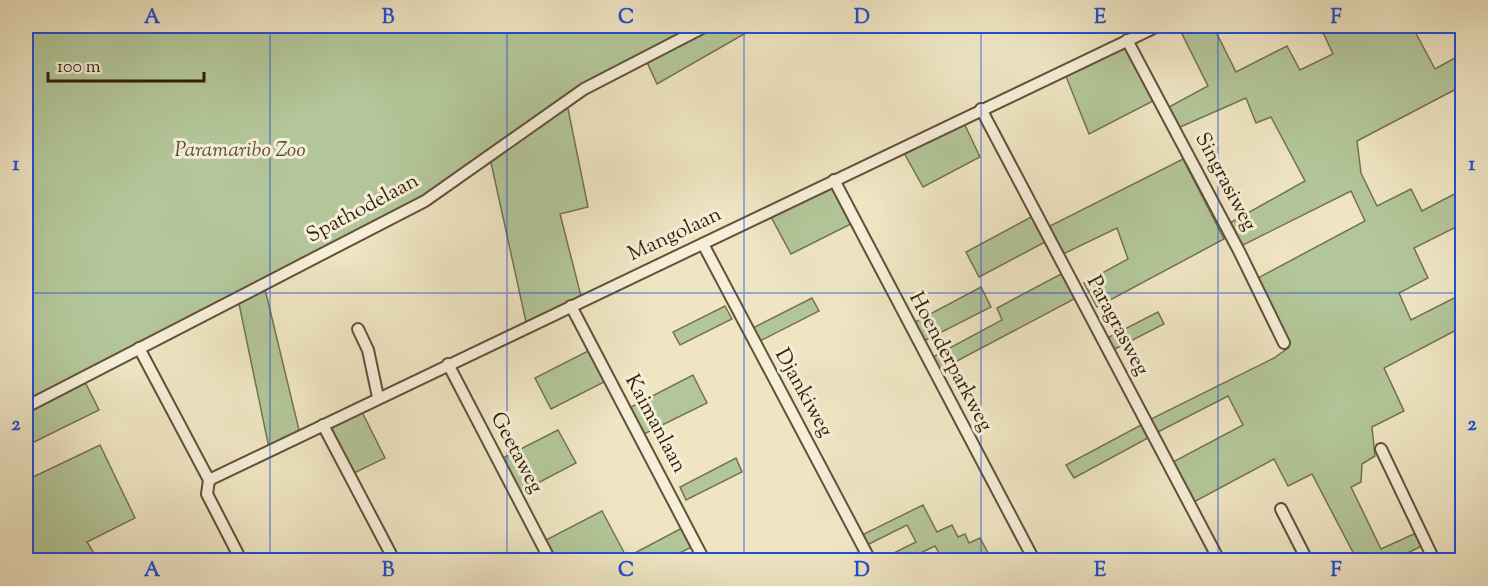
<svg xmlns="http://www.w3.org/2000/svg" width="1488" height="586" font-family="'Sorts Mill Goudy',serif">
  <rect width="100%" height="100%" fill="#efe5c3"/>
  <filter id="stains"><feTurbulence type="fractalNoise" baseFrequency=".00333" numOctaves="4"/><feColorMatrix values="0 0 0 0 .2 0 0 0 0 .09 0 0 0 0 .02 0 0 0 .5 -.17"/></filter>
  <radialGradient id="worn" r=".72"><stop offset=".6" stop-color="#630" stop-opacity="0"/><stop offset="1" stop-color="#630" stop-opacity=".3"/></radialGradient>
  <!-- green -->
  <g fill="#b3c699" stroke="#747250" stroke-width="1.5">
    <polygon points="26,26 698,26 587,83 424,198 26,401"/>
    <polygon points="713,26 758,26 657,84 646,60"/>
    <polygon points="1178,26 1213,26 1236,72 1287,46 1300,70 1333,54 1320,26 1412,26 1435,69 1462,54 1462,86 1357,141 1361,173 1377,206 1411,189 1422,211 1462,190 1462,224 1414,248 1428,278 1399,293 1411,320 1462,294 1462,327 1384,368 1404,411 1372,427 1375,456 1362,464 1361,482 1351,487 1381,549 1416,533 1422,546 1393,560 1357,560 1312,474 1288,486 1274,459 1192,503 1171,463 1243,425 1228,396 1156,433 1149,420 1274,358 1288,348 1256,279 1365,221 1351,191 1241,246 1228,224 1305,181 1271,117 1256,123 1246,98 1178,128 1167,108 1208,86"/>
    <polygon points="1119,49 1125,49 1130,53 1155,100 1089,134 1065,74"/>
    <polygon points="567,104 588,207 560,214 581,296 526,322 490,158"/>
    <polygon points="964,123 980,157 923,187 903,151"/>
    <polygon points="1183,159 1224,239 1097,307 1084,283 1128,259 1117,228 1061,255 1046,228"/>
    <polygon points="831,186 851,224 791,254 770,215"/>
    <polygon points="1033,216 1047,241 979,277 966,252"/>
    <polygon points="1063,273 1076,298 938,371 931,358 1002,320 997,308"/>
    <polygon points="264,285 300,434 269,448 238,299"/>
    <polygon points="981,287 991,307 924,341 915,322"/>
    <polygon points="812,298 819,311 758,342 751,329"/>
    <polygon points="725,306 732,319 680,345 673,332"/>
    <polygon points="1158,312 1164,324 1113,350 1107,338"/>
    <polygon points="590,350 606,381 551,409 535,378"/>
    <polygon points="693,375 707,403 642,435 629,408"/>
    <polygon points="84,380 99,410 26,446 26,410"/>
    <polygon points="361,410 385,458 354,473 332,435 333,427"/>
    <polygon points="1141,425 1148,438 1074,478 1066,465"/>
    <polygon points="558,430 576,463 519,493 501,459"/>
    <polygon points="100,445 135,518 87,542 98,560 26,560 26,473 29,479"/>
    <polygon points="736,458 742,472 686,500 680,487"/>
    <polygon points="923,505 937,532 952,525 958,537 965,534 969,543 980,538 992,560 943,560 935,546 906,560 880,560 916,542 907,525 867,545 862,535"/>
    <polygon points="602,511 627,558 621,560 554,560 544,541"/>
    <polygon points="682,528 692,547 665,560 632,560 629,556"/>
  </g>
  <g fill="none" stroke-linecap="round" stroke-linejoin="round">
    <!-- stream -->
    <polyline stroke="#757d75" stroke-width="3" points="26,550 31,560"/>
    <defs>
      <g id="street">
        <polyline points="1127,40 1239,251 1284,343"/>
        <polyline points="981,109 1219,560"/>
        <polyline points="834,180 1034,560"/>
        <polyline points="703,244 870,560"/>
        <polyline points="571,306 704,560"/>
        <polyline points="358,329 368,350 378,397"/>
        <polyline points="139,348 209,480"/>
        <polyline points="448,364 550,560"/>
        <polyline points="26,407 425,201 584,89 706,26"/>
        <polyline points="323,425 394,560"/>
        <polyline points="1381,449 1434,560"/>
        <polyline points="209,480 1158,26"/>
        <polyline points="209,480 207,494 241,560"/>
        <polyline points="1281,509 1307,560"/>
      </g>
    </defs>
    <!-- street casing -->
    <use href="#street" stroke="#645037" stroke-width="14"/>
    <!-- street -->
    <use href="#street" stroke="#f5eed8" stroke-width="10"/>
  </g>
  <!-- grid -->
  <path fill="none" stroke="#1d4ed8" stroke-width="1.5" stroke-opacity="0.55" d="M270,26V560M507,26V560M744,26V560M981,26V560M1218,26V560M26,293H1462"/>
  <g text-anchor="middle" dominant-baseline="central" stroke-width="6" stroke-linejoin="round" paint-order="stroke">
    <!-- park labels -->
    <g font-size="21" font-style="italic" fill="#5b5034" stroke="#f5eed8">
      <text x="240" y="151">Paramaribo Zoo</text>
    </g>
    <!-- street labels -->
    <g font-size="21" fill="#351e08" stroke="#f5eed8">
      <text transform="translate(1225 182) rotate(62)">Singrasiweg</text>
      <text transform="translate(363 209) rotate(-28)">Spathodelaan</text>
      <text transform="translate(675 235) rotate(-25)">Mangolaan</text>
      <text transform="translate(1117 326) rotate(62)">Paragrasweg</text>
      <text transform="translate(950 362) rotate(62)">Hoenderparkweg</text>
      <text transform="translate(803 393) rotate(61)">Djankiweg</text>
      <text transform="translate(655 424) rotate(62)">Kaimanlaan</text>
      <text transform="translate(516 453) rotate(62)">Geetaweg</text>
    </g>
  </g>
  <!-- margin -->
  <rect width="1488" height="586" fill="none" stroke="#efe5c3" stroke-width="66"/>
  <!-- scale -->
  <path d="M48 72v9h156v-9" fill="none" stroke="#351e08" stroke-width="3"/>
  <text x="57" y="72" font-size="18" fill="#351e08" stroke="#f5eed8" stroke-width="4.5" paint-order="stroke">100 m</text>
  <rect x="33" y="33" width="1422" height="520" fill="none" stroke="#1d4ed8" stroke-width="2"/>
  <g font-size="20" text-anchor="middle" font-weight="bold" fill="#1d4ed8">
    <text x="152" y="23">A</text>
    <text x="388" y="23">B</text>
    <text x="626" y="23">C</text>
    <text x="862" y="23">D</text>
    <text x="1100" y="23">E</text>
    <text x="1336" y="23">F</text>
    <text x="16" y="170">1</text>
    <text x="1472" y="170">1</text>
    <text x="16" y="430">2</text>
    <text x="1472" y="430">2</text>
    <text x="152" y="576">A</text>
    <text x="388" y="576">B</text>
    <text x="626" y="576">C</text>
    <text x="862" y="576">D</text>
    <text x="1100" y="576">E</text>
    <text x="1336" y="576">F</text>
  </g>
  <rect width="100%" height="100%" filter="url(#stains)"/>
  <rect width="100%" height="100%" fill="url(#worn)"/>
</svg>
